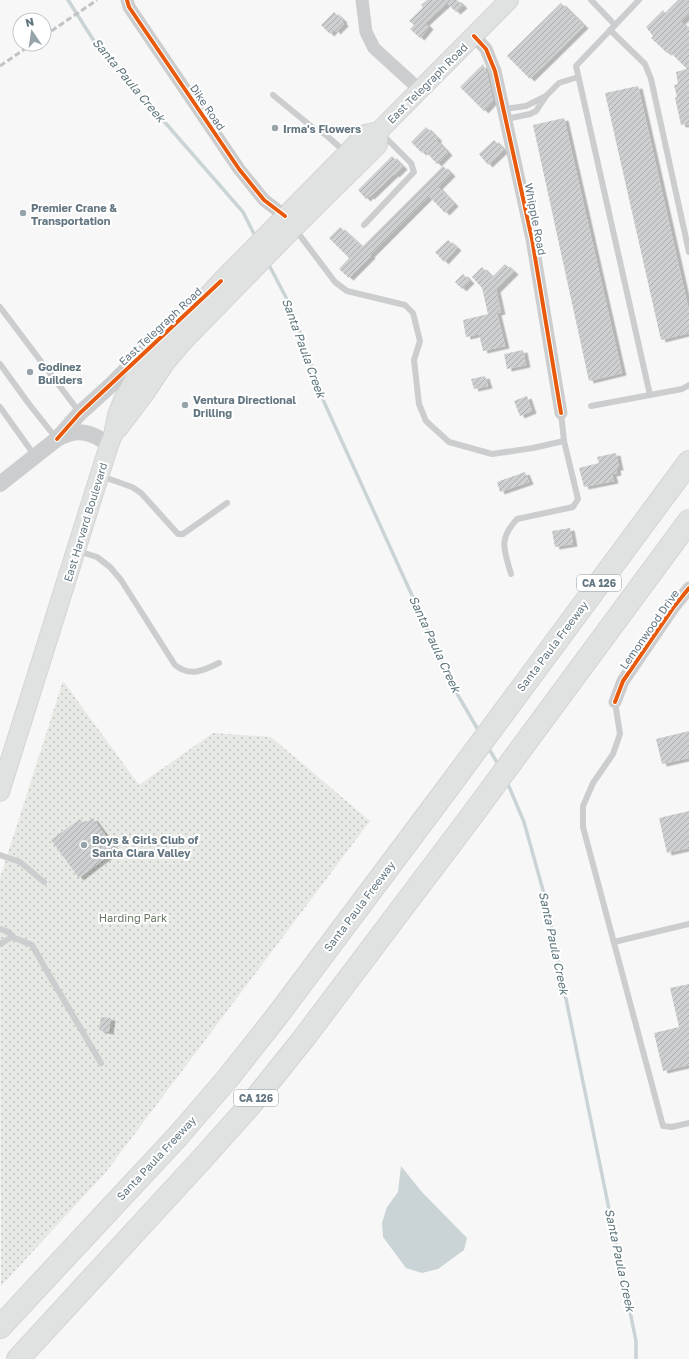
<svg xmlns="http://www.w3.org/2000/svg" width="689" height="1359" font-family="'Golos Text',sans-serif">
  <defs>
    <pattern id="grass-dots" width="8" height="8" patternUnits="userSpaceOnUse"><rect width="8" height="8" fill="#e6e9e4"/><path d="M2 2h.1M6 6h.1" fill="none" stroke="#bec1be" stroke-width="1.8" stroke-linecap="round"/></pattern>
    <pattern id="building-hatch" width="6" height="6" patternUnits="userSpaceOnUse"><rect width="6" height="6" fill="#cdcfd0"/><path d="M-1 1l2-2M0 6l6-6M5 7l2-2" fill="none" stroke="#aaadae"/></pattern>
    <filter id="shadow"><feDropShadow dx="4.5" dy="2.5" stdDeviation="0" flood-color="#0004"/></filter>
  </defs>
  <rect width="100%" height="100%" fill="#f7f7f7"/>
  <!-- grass -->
  <polygon fill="url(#grass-dots)" points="63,681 139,785 213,733 271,737 370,821 106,1172 1,1286 0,878"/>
  <!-- water -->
  <polygon fill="#cad4d6" points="401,1166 421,1191 467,1238 464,1250 438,1269 422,1273 406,1268 383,1237 382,1223 387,1207 398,1192"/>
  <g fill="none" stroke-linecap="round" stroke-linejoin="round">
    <!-- stream -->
    <g stroke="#cad4d6" stroke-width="3.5">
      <polyline points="68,0 94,41 243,212 256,238"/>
      <polyline points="268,263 292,309 324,402 456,692 480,733"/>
      <polyline points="488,747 499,766"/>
      <polyline points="507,782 524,822 546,901 636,1341 636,1359"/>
    </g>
  </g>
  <!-- building -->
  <g fill="url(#building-hatch)" filter="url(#shadow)">
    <polygon points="427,0 457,0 463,6 456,12 447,3 425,23 429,27 420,38 410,29 414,25 409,21 423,7 421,5"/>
    <polygon points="678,0 689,0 689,14 681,22 689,29 689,124 681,125 675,98 677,97 674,85 678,84 676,72 687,69 669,51 667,53 651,38 653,36 646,27 663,10 665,13"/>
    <polygon points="561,3 584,26 530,79 507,56"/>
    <polygon points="334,12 343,20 342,21 344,24 336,32 334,29 330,34 321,25"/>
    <polygon points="483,64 487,73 493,101 484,111 460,87"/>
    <polygon points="638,86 689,311 689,333 661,340 605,93"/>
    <polygon points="564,118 622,373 589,381 533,125"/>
    <polygon points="426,127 438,139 436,140 448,153 437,164 425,151 422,153 411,142"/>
    <polygon points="494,140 504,150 488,165 479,154"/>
    <polygon points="392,156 403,167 395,175 394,174 370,197 369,196 366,199 358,190"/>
    <polygon points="443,166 451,174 438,187 454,204 445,213 429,196 370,255 371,256 349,278 339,269 349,258 329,238 340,227 362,247"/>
    <polygon points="448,240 457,248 444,262 435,252"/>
    <polygon points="505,264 514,272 496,290 501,312 497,313 505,346 483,351 479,334 466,337 463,320 488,314 482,288 472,277 482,267 492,277"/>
    <polygon points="463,274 470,281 462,289 455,282"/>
    <polygon points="523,350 526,365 507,369 504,354"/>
    <polygon points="485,376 488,386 474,389 471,379"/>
    <polygon points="527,396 532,411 520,416 514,401"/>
    <polygon points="616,453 619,468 616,468 617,473 612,474 614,481 584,487 579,468 599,463 597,457"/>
    <polygon points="525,472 529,482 500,492 497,482"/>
    <polygon points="570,528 573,544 555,547 552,531"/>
    <polygon points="689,731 689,758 662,764 656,739"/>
    <polygon points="689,811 689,848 667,853 659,818"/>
    <polygon points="93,818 116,850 79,878 51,840 80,819 84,824"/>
    <polygon points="689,984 689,1065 663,1071 654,1033 679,1027 670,988"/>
    <polygon points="101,1017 111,1018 109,1032 99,1030"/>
  </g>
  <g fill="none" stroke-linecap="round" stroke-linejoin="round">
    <defs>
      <g id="secondary">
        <polyline points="118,429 146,392 166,362 182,343 294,228 378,145 379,131"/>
        <polyline points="0,792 109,445 113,435 117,415 123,400 136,376 149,359 221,281 347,153 365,134 379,131 509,0"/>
      </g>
      <g id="motorway">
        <polyline points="0,1327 178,1136 228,1078 277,1016 447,789 689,462"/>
        <polyline points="18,1359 202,1159 252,1103 304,1038 470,818 689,521"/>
      </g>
    </defs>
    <!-- secondary casing -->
    <use href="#secondary" stroke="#d3d4d5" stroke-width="20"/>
    <!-- motorway casing -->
    <use href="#motorway" stroke="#d3d4d4" stroke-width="24"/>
    <!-- service -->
    <g stroke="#cccdce" stroke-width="6">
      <polyline points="591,0 615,25"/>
      <polyline points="639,0 576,66 650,395"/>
      <polyline points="610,30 645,64 651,79 689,252"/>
      <polyline points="273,95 312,127 326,135 345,152"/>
      <polyline points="504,109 526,106 546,96"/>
      <polyline points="506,119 530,114 536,111 546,96 559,83 578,77"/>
      <polyline points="364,225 414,172 411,163 382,134"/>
      <polyline points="295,229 335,282 347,291 405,305 413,313 420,341 414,360 419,404 426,421 449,442 492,454 533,448 564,441"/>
      <polyline points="0,307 80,413"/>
      <polyline points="0,364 29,404 56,438"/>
      <polyline points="591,406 682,389 689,385"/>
      <polyline points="0,407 35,456"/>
      <polyline points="101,476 132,487 141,493 178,534 183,534 227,503"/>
      <path d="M78,551L97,557L110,567L121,580L175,665C190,677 203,671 219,663"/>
      <path d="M511,574C504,549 498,540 517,519L573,507L578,499L564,441L561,413"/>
      <polyline points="615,702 620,734 613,754 593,783 583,806 583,827 663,1126 672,1127 689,1123"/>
      <polyline points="0,855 20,862 44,882"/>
      <polyline points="0,929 9,932 12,937 0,944"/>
      <polyline points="12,937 32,945 52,980 101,1063"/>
      <polyline points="614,942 689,924"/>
    </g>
    <!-- minor -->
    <g stroke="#cccdce" stroke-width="13">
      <polyline points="127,0 129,7 239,169 264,200 285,216"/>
      <polyline points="362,0 366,32 374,48 420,90"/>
      <polyline points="474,36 486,49 495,71 532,239 561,413"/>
      <polyline points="615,702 623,681 673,608 689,588"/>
    </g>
    <!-- tertiary -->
    <g stroke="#cccdce" stroke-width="16">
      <polyline points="57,439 80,413 111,385 153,343"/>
      <path d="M0,484L57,439C77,428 91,431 109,445"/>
    </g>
    <!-- secondary -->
    <use href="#secondary" stroke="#e0e1e1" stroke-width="18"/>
    <!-- motorway -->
    <use href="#motorway" stroke="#e0e1e1" stroke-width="22"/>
    <!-- rail -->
    <g stroke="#c1c3c4" stroke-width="3" stroke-dasharray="6 3" stroke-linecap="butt">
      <polyline points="44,36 97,0"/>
      <polyline points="0,66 32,44"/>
    </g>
    <defs>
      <g id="cycleway">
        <polyline points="127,0 129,7 239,169 264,200 285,216"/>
        <polyline points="474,36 486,49 495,71 532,239 561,413"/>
        <polyline points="57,439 80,413 221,281"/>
        <polyline points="615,702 623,681 673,608 689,588"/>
      </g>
    </defs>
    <!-- cycleway casing -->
    <use href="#cycleway" stroke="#fff" stroke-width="6"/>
    <!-- cycleway -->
    <use href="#cycleway" stroke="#e8590c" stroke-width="4"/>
  </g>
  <!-- markers -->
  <g fill="#97a3aa" stroke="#fff" stroke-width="1.5">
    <circle cx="275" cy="128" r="4"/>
    <circle cx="23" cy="213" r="4"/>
    <circle cx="30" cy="372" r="4"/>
    <circle cx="185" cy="405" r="4"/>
    <circle cx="84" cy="845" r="4"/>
  </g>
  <g text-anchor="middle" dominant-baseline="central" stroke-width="4" stroke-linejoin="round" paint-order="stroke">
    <!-- shield labels -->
    <g fill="#fff" stroke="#929fa7" stroke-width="1">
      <rect x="577" y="575" width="44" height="16" rx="3"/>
      <rect x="234" y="1090" width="44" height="16" rx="3"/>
    </g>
    <g font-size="10" font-weight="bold" fill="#637681">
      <text x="599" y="583">CA 126</text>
      <text x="256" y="1098">CA 126</text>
    </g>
    <!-- street labels -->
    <g font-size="11" fill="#637681" stroke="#fff">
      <text transform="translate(427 83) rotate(-45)">East Telegraph Road</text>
      <text transform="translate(208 107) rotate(56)">Dike Road</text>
      <text transform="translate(536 219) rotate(79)">Whipple Road</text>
      <text transform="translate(160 326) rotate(-43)">East Telegraph Road</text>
      <text transform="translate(85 522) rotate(-73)">East Harvard Boulevard</text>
      <text transform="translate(649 629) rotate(-55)">Lemonwood Drive</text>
      <text transform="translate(552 646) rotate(-53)">Santa Paula Freeway</text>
      <text transform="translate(359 906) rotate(-53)">Santa Paula Freeway</text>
      <text transform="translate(156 1158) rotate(-47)">Santa Paula Freeway</text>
    </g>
    <!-- poi labels -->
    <g font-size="11" font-weight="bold" fill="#637681" stroke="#fff" text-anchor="start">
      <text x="283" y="128">Irma's Flowers</text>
      <text x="31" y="207">Premier Crane &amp;<tspan x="31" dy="13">Transportation</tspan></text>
      <text x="38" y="366">Godinez<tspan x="38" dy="13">Builders</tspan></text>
      <text x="193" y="399">Ventura Directional<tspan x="193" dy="13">Drilling</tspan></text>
      <text x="92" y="839">Boys &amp; Girls Club of<tspan x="92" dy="13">Santa Clara Valley</tspan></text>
    </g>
    <!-- park labels -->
    <g font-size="11" fill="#687962" stroke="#fff">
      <text x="133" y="917">Harding Park</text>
    </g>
    <!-- water labels -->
    <g font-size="12" font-style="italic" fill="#5e767c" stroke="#fff">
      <text transform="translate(129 80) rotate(50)">Santa Paula Creek</text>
      <text transform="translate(304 348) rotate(70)">Santa Paula Creek</text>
      <text transform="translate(435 644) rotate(65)">Santa Paula Creek</text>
      <text transform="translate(554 943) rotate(78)">Santa Paula Creek</text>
      <text transform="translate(620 1260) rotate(78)">Santa Paula Creek</text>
    </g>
  </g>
  <!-- north arrow -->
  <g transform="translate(32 32) rotate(347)"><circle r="19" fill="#ffffff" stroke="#c1c8cd"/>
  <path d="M0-3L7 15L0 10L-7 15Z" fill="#97a3aa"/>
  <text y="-6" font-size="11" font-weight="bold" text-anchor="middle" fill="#637681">N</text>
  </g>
</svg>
